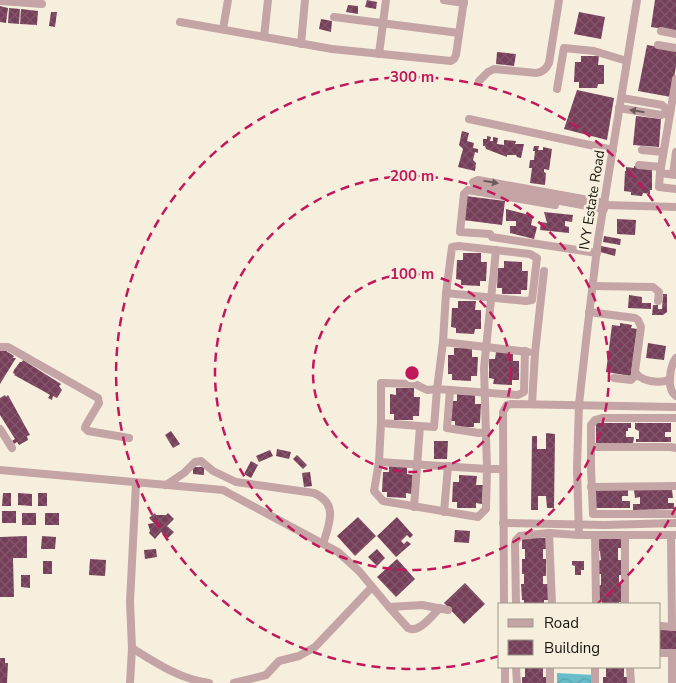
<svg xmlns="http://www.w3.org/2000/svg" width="676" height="683" font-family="'Nunito Sans',sans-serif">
  <defs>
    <pattern id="water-waves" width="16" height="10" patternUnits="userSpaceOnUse" patternTransform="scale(1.25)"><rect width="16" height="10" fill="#68bdca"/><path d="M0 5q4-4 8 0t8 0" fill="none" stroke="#59a2ac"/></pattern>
    <pattern id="building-cross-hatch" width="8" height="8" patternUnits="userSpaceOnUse" patternTransform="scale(1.25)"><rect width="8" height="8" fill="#753e59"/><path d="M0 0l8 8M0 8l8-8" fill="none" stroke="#83566c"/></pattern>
  </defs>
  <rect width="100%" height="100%" fill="#f6efdd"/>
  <!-- water -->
  <polygon fill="url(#water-waves)" points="557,673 595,675 595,683 557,683"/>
  <!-- building -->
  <g fill="url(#building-cross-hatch)">
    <polygon points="367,0 377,2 376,9 365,7"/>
    <polygon points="655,0 676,0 676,31 651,27"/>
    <polygon points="348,5 358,6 358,14 346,12"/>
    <polygon points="0,6 8,8 6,23 0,22"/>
    <polygon points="9,8 20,9 19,24 8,23"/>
    <polygon points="21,9 38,11 37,25 20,24"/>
    <polygon points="51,12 57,12 55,27 49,26"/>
    <polygon points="579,12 605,17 601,39 574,34"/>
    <polygon points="321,19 332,21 331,32 319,29"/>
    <polygon points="647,45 676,50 676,66 671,97 638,91"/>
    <polygon points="497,52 516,54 514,66 496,64"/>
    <polygon points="581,56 599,56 598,65 604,65 604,84 598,84 597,88 579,88 579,82 574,82 575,62 581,62"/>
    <polygon points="577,90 614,98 607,140 564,129"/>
    <polygon points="636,116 661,119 659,147 633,145"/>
    <polygon points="462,131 469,133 467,141 474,143 473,148 478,149 478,153 475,152 473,160 476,163 475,171 458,167 463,149 459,145"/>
    <polygon points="487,136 491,137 490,141 493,141 493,137 498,138 497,144 504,145 504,140 516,141 515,144 524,144 521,158 517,157 516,155 507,155 507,157 486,149 485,146 483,146 483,139 487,139"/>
    <polygon points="534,146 539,146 538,150 543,150 543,147 552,149 549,170 544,169 544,172 546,173 545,185 530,183 532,168 529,168 530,160 534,160 535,151 533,151"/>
    <polygon points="634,166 646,167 645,169 652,170 652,190 650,190 650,194 643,193 642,196 631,195 631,192 624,191 625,171 626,171 626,167 634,168"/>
    <polygon points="466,196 505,201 502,225 463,220"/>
    <polygon points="506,209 533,216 531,225 537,227 534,239 510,233 510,226 516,226 516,221 506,221"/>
    <polygon points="544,212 573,215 572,222 565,221 565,226 569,227 569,233 540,230 541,222 547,223"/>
    <polygon points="617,219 636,220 635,235 617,234"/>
    <polygon points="604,236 621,239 620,245 603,242"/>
    <polygon points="601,246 616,249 615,256 600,252"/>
    <polygon points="463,253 481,253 481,262 487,262 486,281 480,281 480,286 461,285 461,280 456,279 457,260 463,260"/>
    <polygon points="504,261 522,262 522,271 528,271 527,290 521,290 521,294 502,294 502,288 497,288 498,268 504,268"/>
    <polygon points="663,294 667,294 667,312 663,315 652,315 653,305 658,305 658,309 662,309"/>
    <polygon points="629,295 642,297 642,303 651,303 651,309 628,308"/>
    <polygon points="458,301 476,301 475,310 481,310 481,329 475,329 474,334 456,333 456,328 451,327 452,308 458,308"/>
    <polygon points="620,323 632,325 631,328 637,329 631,376 606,372 612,325 620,326"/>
    <polygon points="648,343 666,346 664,360 646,358"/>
    <polygon points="454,348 472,348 472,357 478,357 477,376 471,376 471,381 452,380 452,374 448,374 448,355 454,355"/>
    <polygon points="3,349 14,356 13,358 16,358 0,384 0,350 2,351"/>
    <polygon points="496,352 513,352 513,361 519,361 519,380 512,380 512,385 493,384 494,379 489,378 489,359 495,359"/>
    <polygon points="23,360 61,384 59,386 62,390 57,398 53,396 52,400 48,398 50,395 45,392 14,375 15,374 13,373 14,370 20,362 22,362"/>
    <polygon points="396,388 414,388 414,397 420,397 419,416 413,416 413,420 394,420 394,414 390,414 390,394 396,395"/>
    <polygon points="457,394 475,395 475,404 481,404 480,423 474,423 474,427 455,427 455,421 450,421 451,401 457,401"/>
    <polygon points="5,395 6,397 8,395 30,435 27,436 28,440 19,445 17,442 14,444 12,441 15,439 0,415 0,398"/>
    <polygon points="596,423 631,423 631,428 628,428 628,431 626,431 626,437 634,437 633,443 596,443"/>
    <polygon points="635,423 671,423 671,432 665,432 665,437 671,437 671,442 636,442 636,439 639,439 639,431 635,429"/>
    <polygon points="171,431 180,444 173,448 165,435"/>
    <polygon points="546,433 555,434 554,508 547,508 546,496 538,496 538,510 531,510 532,436 537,436 537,449 546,449"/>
    <polygon points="434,441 448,441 447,459 434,459"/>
    <polygon points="277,449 291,452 289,459 276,456"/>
    <polygon points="270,450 273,456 259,462 256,456"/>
    <polygon points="297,455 307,465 303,469 293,459"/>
    <polygon points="251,461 258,465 251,478 244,474"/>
    <polygon points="389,465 407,466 407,474 413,475 412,494 406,493 406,498 387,497 387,492 382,492 383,472 389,472"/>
    <polygon points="193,467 204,467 204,475 193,474"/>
    <polygon points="310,472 312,486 304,487 302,473"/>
    <polygon points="459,475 477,476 476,485 483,485 482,504 476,503 476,508 457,508 457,502 452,502 453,482 459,482"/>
    <polygon points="592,489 628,489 628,496 622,496 622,501 630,501 630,508 595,508"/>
    <polygon points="634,490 672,490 673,498 668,498 668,503 674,503 674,509 633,510 633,504 640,504 640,497 635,498"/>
    <polygon points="3,493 11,493 11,506 2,506"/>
    <polygon points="18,493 32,494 32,506 18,505"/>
    <rect x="38" y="493" width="9" height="13"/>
    <rect x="2" y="511" width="14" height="12"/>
    <rect x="22" y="513" width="14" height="12"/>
    <rect x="45" y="513" width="14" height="12"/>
    <polygon points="155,513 156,515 166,515 168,513 174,519 167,526 174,532 168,538 161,532 155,539 149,533 150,531 148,524 154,523 149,518"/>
    <polygon points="358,517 376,536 355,556 337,536"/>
    <polygon points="397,517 413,535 410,538 407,535 401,541 404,544 407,541 411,544 396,557 377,536"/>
    <polygon points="455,530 470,531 469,543 454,542"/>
    <polygon points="27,536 27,558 13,558 14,597 0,597 0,537"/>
    <polygon points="42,536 56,537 55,549 41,549"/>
    <polygon points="522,538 546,538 546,549 543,549 543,559 546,559 546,576 543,576 543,584 548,584 548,600 544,600 544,604 524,604 524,600 522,600 521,584 524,584 524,574 522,574 522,559 525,559 525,549 522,549"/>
    <polygon points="597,539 622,539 622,548 618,548 618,560 623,560 623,575 619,575 619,584 623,584 622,602 619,602 619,604 602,604 602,600 598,600 597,586 601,585 601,574 597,574 597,561 601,560 600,551 597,551"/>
    <polygon points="156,549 157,557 145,559 144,550"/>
    <polygon points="377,549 385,558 377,566 368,557"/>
    <polygon points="90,559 106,560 105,576 89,575"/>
    <polygon points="397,559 415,579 396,597 377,577"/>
    <rect x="43" y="561" width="9" height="13"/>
    <polygon points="572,561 584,561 584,570 581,570 581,575 575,575 575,566 572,565"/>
    <polygon points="21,575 30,575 30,588 21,587"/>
    <polygon points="465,583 485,604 464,624 444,603"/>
    <rect x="660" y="628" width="16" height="21"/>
    <polygon points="0,658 5,658 5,663 8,663 7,683 0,683"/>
    <polygon points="525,667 543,667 543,677 546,677 546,683 522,683 522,677 525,677"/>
    <polygon points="606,667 624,667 624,677 627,677 627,683 603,683 603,677 606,677"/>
  </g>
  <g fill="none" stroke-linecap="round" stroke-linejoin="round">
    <!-- minor -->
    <g stroke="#c4a4a5" stroke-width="8">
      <polyline points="444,0 464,3"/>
      <polyline points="0,1 42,4"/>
      <polyline points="334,17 459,33"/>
      <polyline points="180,22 332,49 451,61 454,59 456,55 464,0"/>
      <polyline points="223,29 228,0"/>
      <polyline points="661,31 676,34"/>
      <polyline points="264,37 268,0"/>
      <polyline points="301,44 305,0"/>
      <polyline points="658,45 676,48"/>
      <polyline points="379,54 386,0"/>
      <polyline points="676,79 660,173 676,175"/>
      <path d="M479,81L488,72L494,69L536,73C543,72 546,69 549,63L559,0"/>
      <polyline points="557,89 564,48 594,51 627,61"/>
      <polyline points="619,108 661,115 670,112 662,105 622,98"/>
      <polyline points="469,119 613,150"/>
      <polyline points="642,150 663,152"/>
      <polyline points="639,165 661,167"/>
      <polyline points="660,173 659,187 676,189"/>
      <polyline points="673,174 676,152"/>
      <polyline points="555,205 468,190 464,194 460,232 490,234 492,237 597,253"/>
      <polyline points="604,205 676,207"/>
      <polyline points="604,209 479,186 474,184 473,182 478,180 605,203"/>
      <polyline points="496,250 484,368 487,469 486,509 478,517 383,501 374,491 379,462 487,469 503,469"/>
      <polyline points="592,286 653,287 659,292 658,301"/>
      <polyline points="446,293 452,247 459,246 530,254 537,258 532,300 526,301 446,293 443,342 437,389 518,395 524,392 525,351"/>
      <path d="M589,312L635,318L638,320L641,327L635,371C639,382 661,384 670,379"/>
      <polyline points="443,342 528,352"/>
      <polyline points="0,347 8,347 98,398 99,403 86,425 85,428 88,431 129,438"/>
      <path d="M676,358C670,366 666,390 676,396"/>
      <polyline points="614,378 631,380 636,375"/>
      <polyline points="450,390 447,428 479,433 487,432"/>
      <polyline points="532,404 535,353 544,271"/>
      <polyline points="676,418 602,418 595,420 591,425 591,468 593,514 676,514"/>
      <polyline points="0,429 12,448"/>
      <polyline points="591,447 671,447 676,448"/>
      <polyline points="379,462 381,423"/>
      <polyline points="0,470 223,490 338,552 359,571 389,607 422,605 448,610"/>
      <path d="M166,485L184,473L195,462L201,461L213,471L236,482L314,493C339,504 329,524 323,544"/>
      <polyline points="591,487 676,486"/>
      <polyline points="414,507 420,426 381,423 381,383 415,384 427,390 437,389 434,427 420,426"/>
      <polyline points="444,512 448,466"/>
      <polyline points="503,523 604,525 676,523"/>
      <polyline points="549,533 552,604"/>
      <polyline points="579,535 577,468 579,404 586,341 598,240 637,0"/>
      <polyline points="595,535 596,604"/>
      <polyline points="625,535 625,604"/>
      <polyline points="671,535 672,627"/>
      <polyline points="504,604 503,412 507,405 511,404 676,407"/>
      <polyline points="516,604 515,544 516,540 520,536 549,533 579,535 676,535"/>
      <path d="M389,607L408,628C419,634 432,615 440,608"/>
      <polyline points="660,626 675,627"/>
      <path d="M132,648C156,663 180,679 209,683"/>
      <polyline points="660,653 676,653"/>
      <polyline points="672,653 672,683"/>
      <polyline points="505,667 505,683"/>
      <polyline points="516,667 517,683"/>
      <polyline points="550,667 550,683"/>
      <polyline points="595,667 595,683"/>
      <polyline points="630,667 631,683"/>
      <polyline points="130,683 132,648 130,602 136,483"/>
      <polyline points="234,683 266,675 279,661 299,656 315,647 372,587"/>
    </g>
  </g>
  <!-- one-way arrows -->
  <defs><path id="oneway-solid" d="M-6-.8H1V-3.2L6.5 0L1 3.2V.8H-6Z" transform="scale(1.25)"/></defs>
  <g fill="#6c5c59">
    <use href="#oneway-solid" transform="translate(637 111) rotate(-171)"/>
    <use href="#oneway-solid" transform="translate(491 182) rotate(10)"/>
  </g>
  <!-- distance rings -->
  <g fill="none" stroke="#c2185b" stroke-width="2.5" stroke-dasharray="9 6">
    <circle cx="412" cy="373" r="99"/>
    <circle cx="412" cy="373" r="197"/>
    <path d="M676 507A296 296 0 0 1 598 603M499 656A296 296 0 1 1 676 239"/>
  </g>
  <g text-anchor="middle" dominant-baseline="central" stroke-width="5" stroke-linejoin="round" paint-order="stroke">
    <!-- street labels -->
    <g font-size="14" fill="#15130d" stroke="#f6efdd">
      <text transform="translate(592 200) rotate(-81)">IVY Estate Road</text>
    </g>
  </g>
  <circle cx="412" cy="373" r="8" fill="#c2185b" stroke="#f6efdd" stroke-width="2.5"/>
  <g font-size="15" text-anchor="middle" font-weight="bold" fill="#c2185b" stroke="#f6efdd" stroke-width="5" stroke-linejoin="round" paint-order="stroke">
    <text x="412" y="82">300 m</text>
    <text x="412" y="181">200 m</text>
    <text x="412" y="279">100 m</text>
  </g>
  <!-- legend -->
  <rect x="498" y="603" width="162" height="65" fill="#f6efdd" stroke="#9c978a"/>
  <rect x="508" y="619" width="25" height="8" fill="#c4a4a5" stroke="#9c978a"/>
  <text x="544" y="628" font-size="15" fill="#15130d">Road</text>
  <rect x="508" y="640" width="25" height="15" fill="url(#building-cross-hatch)" stroke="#9c978a"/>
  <text x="544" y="653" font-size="15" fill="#15130d">Building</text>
</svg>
